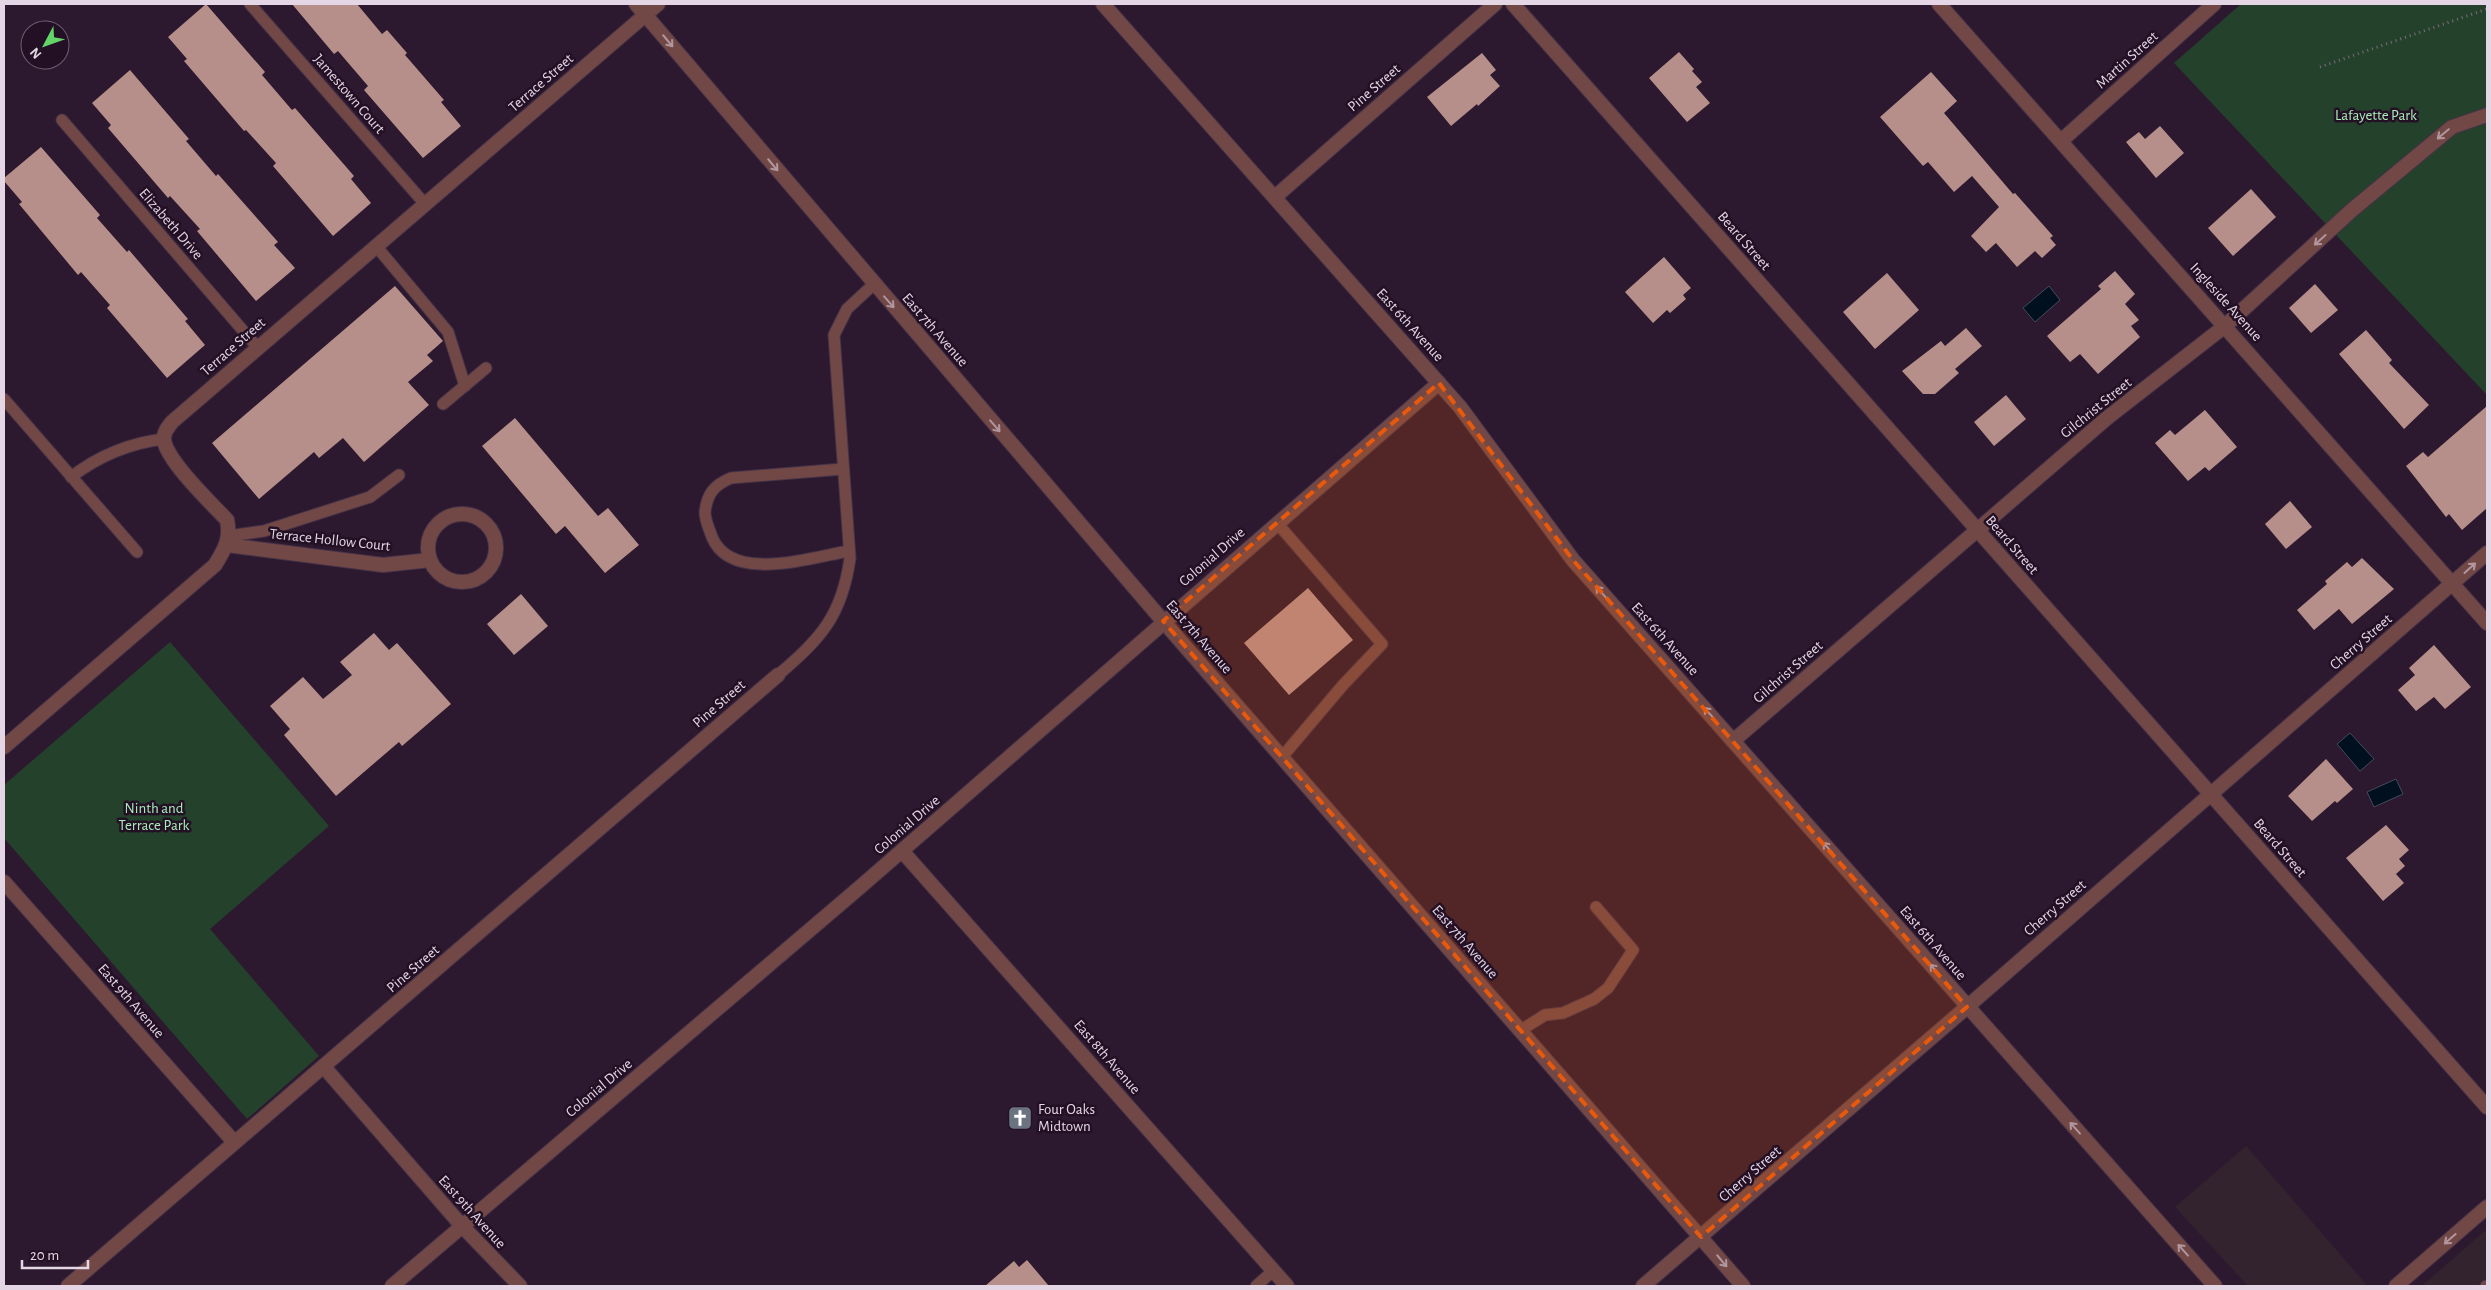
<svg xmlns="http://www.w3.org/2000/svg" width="2491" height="1290" font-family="'Alegreya Sans',sans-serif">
  <rect width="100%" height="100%" fill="#2d192f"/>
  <!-- commercial -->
  <g fill="#33232e">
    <polygon points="2246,1146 2366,1284 2363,1286 2248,1286 2175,1207"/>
    <polygon points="2487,1229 2487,1286 2422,1286"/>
  </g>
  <!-- green -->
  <g fill="#24412b">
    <polygon points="2241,4 2487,4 2487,395 2174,63"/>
    <polygon points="170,642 329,826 210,929 319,1056 247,1119 4,838 4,785"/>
  </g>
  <!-- water -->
  <g fill="#00101e" stroke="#444b5a">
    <polygon points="2049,286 2060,300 2035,322 2023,308"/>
    <polygon points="2350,733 2374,759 2360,771 2337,744"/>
    <polygon points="2396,779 2403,794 2374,807 2367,792"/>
  </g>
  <!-- building -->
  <g fill="#b78f8a">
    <polygon points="206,4 265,72 262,75 292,110 295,108 354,176 351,179 371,203 333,236 273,166 276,163 246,130 244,131 184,61 187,59 168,37"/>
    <polygon points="292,4 357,4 382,34 387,30 407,53 405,55 444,100 441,102 461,126 423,158 364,90 368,86 338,51 334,54"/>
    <polygon points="1679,52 1694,69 1692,71 1702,82 1696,87 1710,103 1687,122 1649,78"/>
    <polygon points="1482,53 1496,70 1490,75 1500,86 1478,106 1477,104 1451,126 1427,97"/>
    <polygon points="130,70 189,139 186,141 216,176 218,174 278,242 274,245 295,268 256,301 197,231 200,229 170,196 168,198 108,128 111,125 92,103"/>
    <polygon points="1931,72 1957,101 1944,113 2013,194 2015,193 2053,236 2050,238 2056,245 2042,258 2035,251 2017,267 1996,243 1986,252 1971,236 1999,207 1972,176 1954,192 1928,162 1923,166 1880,117"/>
    <polygon points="2160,126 2184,153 2156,178 2126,142 2139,132 2145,139"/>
    <polygon points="41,147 100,215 97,218 127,252 129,250 188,319 185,321 205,345 167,378 107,308 110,305 81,272 78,275 19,204 22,202 4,181 4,178"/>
    <polygon points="2251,189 2276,217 2233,256 2208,228"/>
    <polygon points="1664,257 1691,288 1683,295 1686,299 1670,313 1667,310 1653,323 1625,292"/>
    <polygon points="2115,271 2135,294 2125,304 2139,320 2131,326 2140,337 2098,374 2080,354 2070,362 2047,336 2101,289 2098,286"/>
    <polygon points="1887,273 1919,310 1875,349 1843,312"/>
    <polygon points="2315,284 2338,310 2311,333 2289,308"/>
    <polygon points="395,286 443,341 427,355 433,361 408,382 429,405 364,462 343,438 319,458 314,452 259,499 212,443"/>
    <polygon points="1966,328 1982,346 1955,369 1959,373 1935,394 1923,394 1902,371 1941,341 1945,346"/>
    <polygon points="2366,330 2392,360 2389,363 2429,405 2404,429 2339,354"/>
    <polygon points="2006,395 2026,419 1994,446 1974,422"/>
    <polygon points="2487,406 2487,508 2462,530 2449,514 2446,517 2406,466 2423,452 2428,457"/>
    <polygon points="2205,410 2237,447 2209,471 2205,467 2188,481 2155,443 2170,430 2175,435"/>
    <polygon points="515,418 598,516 608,508 639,545 605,573 565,526 556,534 482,446"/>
    <polygon points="2290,501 2312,527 2286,549 2265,524"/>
    <polygon points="2362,558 2394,589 2352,624 2339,609 2314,630 2297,610 2327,584 2325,581 2347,562 2352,567"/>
    <polygon points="1308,588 1353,640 1289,695 1244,643"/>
    <polygon points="521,594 548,626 514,655 487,624"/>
    <polygon points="374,633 389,650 397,643 451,704 402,746 399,742 336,796 284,735 290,729 270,706 303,677 323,699 352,675 340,662"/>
    <polygon points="2434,645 2471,687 2445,709 2434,697 2416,711 2398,690 2415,675 2409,668"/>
    <polygon points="2326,759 2353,789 2337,803 2335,801 2312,821 2288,796"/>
    <polygon points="2386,825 2409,850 2399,859 2405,866 2396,874 2404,883 2383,901 2346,858"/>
    <polygon points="1027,1260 1049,1286 985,1286 1014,1261 1019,1267"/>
  </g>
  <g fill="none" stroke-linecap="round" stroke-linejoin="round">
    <defs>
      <g id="service">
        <polyline points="250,4 425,204"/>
        <polyline points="62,120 258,348"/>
        <polyline points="376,246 448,332 465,386"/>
        <polyline points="4,399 137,552"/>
        <polyline points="443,404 486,368"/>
        <path d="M843,469L731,478C714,485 707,494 705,512C705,521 709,528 712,537C731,584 812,557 849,551"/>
        <path d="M71,477C100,455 129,443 164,439"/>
        <polyline points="1277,523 1382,644 1343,685 1282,757"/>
        <polyline points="228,536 264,531 370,497 399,475"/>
        <path d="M778,675C821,638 842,616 850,558L834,335L847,309L874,284"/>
        <polyline points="1521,1030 1545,1015 1563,1013 1594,999 1608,988 1633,950 1596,907"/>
        <polyline points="1256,1286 1273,1271"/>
        <polyline points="2486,1286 2487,1286"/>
      </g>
      <g id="minor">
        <polyline points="1513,4 2487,1107"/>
        <polyline points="1939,4 2487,623"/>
        <polyline points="2061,141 2214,4"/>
        <polyline points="1275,197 1495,4"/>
        <circle cx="462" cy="548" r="34"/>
        <polyline points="227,545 383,565 430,560"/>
        <polyline points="1733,741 2107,418 2225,326 2352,210 2452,127 2487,115"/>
        <path d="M4,747L215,565C225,549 231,538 227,520C211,503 167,461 164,440C163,433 168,427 172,422L658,4"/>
        <polyline points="902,851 1287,1286"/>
        <polyline points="4,882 234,1142"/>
        <polyline points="324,1067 462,1226 520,1286"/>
        <polyline points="68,1286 778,675"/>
        <polyline points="392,1286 859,888 1439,383"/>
        <polyline points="1643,1286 1967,1007 2487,553"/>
      </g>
      <g id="tertiary">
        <polyline points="636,4 1163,621 1743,1286"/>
        <polyline points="1103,4 1460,407 1573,560 2215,1286"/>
        <polyline points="2396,1286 2487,1207"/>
      </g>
    </defs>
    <!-- service casing -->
    <use href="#service" stroke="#473348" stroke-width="13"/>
    <!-- minor casing -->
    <use href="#minor" stroke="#473348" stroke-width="16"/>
    <!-- tertiary casing -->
    <use href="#tertiary" stroke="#473348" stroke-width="16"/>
    <!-- path -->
    <polyline stroke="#7c6b7e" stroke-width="3" stroke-dasharray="1 4" stroke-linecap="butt" points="2320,67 2487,9"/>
    <!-- service -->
    <use href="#service" stroke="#724847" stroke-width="11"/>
    <!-- minor -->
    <use href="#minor" stroke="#724847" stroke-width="14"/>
    <!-- tertiary -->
    <use href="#tertiary" stroke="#724847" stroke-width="14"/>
  </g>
  <!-- one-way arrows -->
  <defs><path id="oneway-shaft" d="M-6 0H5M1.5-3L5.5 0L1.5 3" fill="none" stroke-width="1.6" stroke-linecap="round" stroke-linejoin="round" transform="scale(1.25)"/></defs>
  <g stroke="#b1969e">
    <use href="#oneway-shaft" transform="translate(668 41) rotate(50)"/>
    <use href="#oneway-shaft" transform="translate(2443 134) rotate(140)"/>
    <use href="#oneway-shaft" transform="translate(773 165) rotate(50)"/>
    <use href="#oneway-shaft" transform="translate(2320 240) rotate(138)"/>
    <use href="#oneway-shaft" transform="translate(889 302) rotate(49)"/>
    <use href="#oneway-shaft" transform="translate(995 426) rotate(49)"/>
    <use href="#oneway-shaft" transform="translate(2470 568) rotate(-42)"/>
    <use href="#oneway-shaft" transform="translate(1601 592) rotate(-132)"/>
    <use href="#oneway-shaft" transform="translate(1709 713) rotate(-132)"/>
    <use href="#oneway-shaft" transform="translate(1828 848) rotate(-131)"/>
    <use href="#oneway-shaft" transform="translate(1935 970) rotate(-131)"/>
    <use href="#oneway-shaft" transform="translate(2075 1128) rotate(-132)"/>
    <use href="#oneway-shaft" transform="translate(2450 1239) rotate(139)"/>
    <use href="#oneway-shaft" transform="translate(2183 1250) rotate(-132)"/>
    <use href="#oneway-shaft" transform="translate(1722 1261) rotate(50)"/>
  </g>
  <!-- marked area -->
  <path fill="#e8590c" fill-opacity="0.2" stroke="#e8590c" stroke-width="4" stroke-dasharray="10 6" stroke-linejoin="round" d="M1439,383L1573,560L1967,1007L1701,1237L1163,621Z"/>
  <!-- icons -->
  <defs>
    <symbol id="church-square" viewBox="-11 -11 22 22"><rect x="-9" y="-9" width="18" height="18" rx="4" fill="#6b7280" stroke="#231025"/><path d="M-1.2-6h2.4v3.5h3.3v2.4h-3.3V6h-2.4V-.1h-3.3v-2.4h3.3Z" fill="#fff"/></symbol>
  </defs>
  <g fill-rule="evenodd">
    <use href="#church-square" x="1006" y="1104" width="28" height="28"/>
  </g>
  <g text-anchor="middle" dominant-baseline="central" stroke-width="5" stroke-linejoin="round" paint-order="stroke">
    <!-- street labels -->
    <g font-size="15" fill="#e4d6e5" stroke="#231025">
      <text transform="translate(2127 60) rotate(-42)">Martin Street</text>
      <text transform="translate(541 83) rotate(-41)">Terrace Street</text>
      <text transform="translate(1374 88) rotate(-41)">Pine Street</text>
      <text transform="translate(349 94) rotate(49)">Jamestown Court</text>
      <text transform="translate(171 224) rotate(49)">Elizabeth Drive</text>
      <text transform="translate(1744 241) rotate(49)">Beard Street</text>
      <text transform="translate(2226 302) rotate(48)">Ingleside Avenue</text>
      <text transform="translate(1410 325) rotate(48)">East 6th Avenue</text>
      <text transform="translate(935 330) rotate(49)">East 7th Avenue</text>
      <text transform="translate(233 347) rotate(-41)">Terrace Street</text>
      <text transform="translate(2096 408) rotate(-39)">Gilchrist Street</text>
      <text transform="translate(330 540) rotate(6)">Terrace Hollow Court</text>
      <text transform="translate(2012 545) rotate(49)">Beard Street</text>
      <text transform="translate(1212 557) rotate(-41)">Colonial Drive</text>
      <text transform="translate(1199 637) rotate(49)">East 7th Avenue</text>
      <text transform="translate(1665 639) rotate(48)">East 6th Avenue</text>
      <text transform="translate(2361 642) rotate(-41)">Cherry Street</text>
      <text transform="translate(1788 672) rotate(-41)">Gilchrist Street</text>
      <text transform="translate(719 704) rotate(-41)">Pine Street</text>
      <text transform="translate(907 825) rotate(-41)">Colonial Drive</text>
      <text transform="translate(2280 848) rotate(49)">Beard Street</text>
      <text transform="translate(2055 908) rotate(-41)">Cherry Street</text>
      <text transform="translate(1465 942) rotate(49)">East 7th Avenue</text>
      <text transform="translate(1933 943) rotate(49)">East 6th Avenue</text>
      <text transform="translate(413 969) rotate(-41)">Pine Street</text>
      <text transform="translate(131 1001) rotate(49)">East 9th Avenue</text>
      <text transform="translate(1107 1057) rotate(49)">East 8th Avenue</text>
      <text transform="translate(599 1088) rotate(-40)">Colonial Drive</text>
      <text transform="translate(1750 1174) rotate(-41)">Cherry Street</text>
      <text transform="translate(472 1212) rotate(48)">East 9th Avenue</text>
    </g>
    <!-- park labels -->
    <g font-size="15" fill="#a9edb8" stroke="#231025">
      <text x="2376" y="115">Lafayette Park</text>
      <text x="154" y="808">Ninth and<tspan x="154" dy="17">Terrace Park</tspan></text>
    </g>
    <!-- poi labels -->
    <g font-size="15" fill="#e4d6e5" stroke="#231025" text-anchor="start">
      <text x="1038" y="1109">Four Oaks<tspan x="1038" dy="17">Midtown</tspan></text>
    </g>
  </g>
  <!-- border -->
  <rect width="2491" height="1290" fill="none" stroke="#e4d6e5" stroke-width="10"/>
  <!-- north arrow -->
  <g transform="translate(45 45) rotate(229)"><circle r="24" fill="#231025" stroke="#705f72"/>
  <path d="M0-4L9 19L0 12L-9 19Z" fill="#63d468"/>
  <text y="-8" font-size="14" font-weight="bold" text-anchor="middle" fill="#e4d6e5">N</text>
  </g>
  <!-- scale -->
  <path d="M22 1260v8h66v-8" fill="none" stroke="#e4d6e5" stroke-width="2.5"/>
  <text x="30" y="1260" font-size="15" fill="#e4d6e5" stroke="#231025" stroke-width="4" paint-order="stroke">20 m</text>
</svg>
